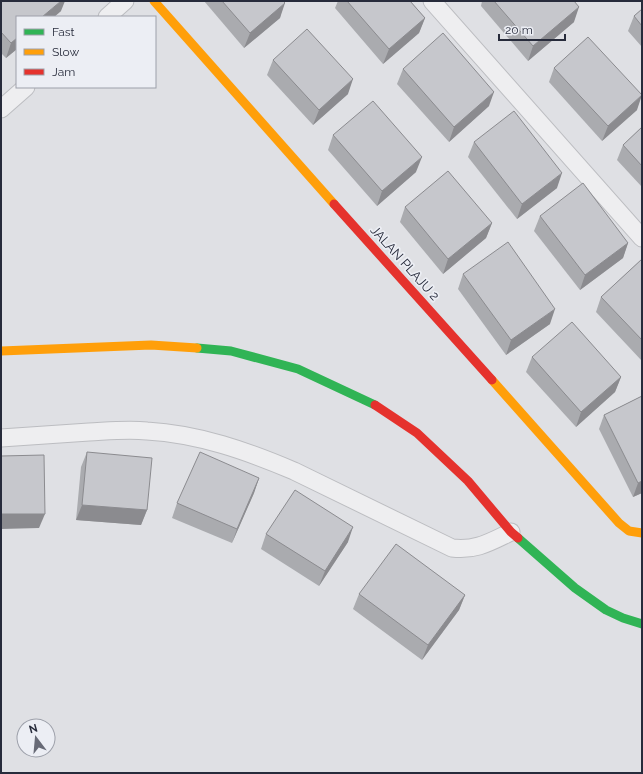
<svg xmlns="http://www.w3.org/2000/svg" width="643" height="774" font-family="Raleway,sans-serif">
  <rect width="100%" height="100%" fill="#dfe0e4"/>
  <g fill="none" stroke-linecap="round" stroke-linejoin="round">
    <defs>
      <g id="street">
        <polyline points="432,1 642,238"/>
        <polyline points="107,17 125,1"/>
        <polyline points="1,109 26,87"/>
        <path d="M1,438C30,436 60,434 89,432C109,431 128,429 147,431C199,434 247,451 294,471L452,548C476,551 490,542 511,532"/>
      </g>
    </defs>
    <!-- street casing -->
    <use href="#street" stroke="#bcbdc1" stroke-width="19"/>
    <!-- street -->
    <use href="#street" stroke="#eeeef0" stroke-width="17"/>
    <!-- fast -->
    <g stroke="#30b455" stroke-width="9">
      <polyline points="197,348 231,351 298,369 375,405"/>
      <polyline points="518,538 575,588 606,610 623,618 642,624"/>
    </g>
    <!-- slow -->
    <g stroke="#ff9f0a" stroke-width="9">
      <polyline points="154,1 334,204"/>
      <polyline points="1,351 151,345 197,348"/>
      <polyline points="492,380 619,523 629,531 642,533"/>
    </g>
    <!-- jam -->
    <g stroke="#e5322d" stroke-width="9">
      <polyline points="334,204 492,380"/>
      <polyline points="375,405 417,433 468,481 511,532 518,538"/>
    </g>
  </g>
  <!-- wall -->
  <g fill="#aaabaf">
    <polygon points="1,1 61,11 54,17 17,17 17,49 6,58 1,53"/>
    <polygon points="204,1 283,1 280,18 244,48"/>
    <polygon points="338,1 410,1 425,18 419,33 383,64 335,8"/>
    <polygon points="482,1 574,1 574,22 528,61 481,6"/>
    <polygon points="642,9 642,47 628,31 634,16"/>
    <polygon points="273,60 348,94 313,125 267,75"/>
    <polygon points="554,68 637,110 602,141 549,82"/>
    <polygon points="403,69 489,106 449,142 397,84"/>
    <polygon points="642,127 642,187 617,160 623,145"/>
    <polygon points="333,135 416,172 377,206 328,150"/>
    <polygon points="474,142 557,188 517,219 468,157"/>
    <polygon points="405,207 492,223 486,238 443,274 400,222"/>
    <polygon points="540,216 628,243 623,258 580,290 534,231"/>
    <polygon points="642,259 642,361 596,312 601,297"/>
    <polygon points="463,274 550,324 506,355 458,289"/>
    <polygon points="532,357 621,377 615,392 576,427 526,372"/>
    <polygon points="642,396 642,493 633,497 599,429 604,415"/>
    <polygon points="87,452 147,510 141,525 76,520 81,467"/>
    <polygon points="259,478 254,493 232,543 172,518 177,503"/>
    <polygon points="266,534 348,542 319,586 261,549"/>
    <polygon points="359,594 465,595 459,610 422,660 353,609"/>
  </g>
  <!-- shaded-wall -->
  <g fill="#8b8b8f">
    <polygon points="61,1 65,1 61,11 54,17 42,17"/>
    <polygon points="285,3 280,18 244,48 250,33"/>
    <polygon points="579,7 574,22 528,61 533,46"/>
    <polygon points="425,18 419,33 383,64 389,49"/>
    <polygon points="17,38 17,49 6,58 11,43"/>
    <polygon points="353,79 348,94 313,125 319,110"/>
    <polygon points="494,92 489,106 449,142 454,127"/>
    <polygon points="642,95 637,110 602,141 608,126"/>
    <polygon points="422,157 416,172 377,206 382,191"/>
    <polygon points="562,173 557,188 517,219 522,204"/>
    <polygon points="492,223 486,238 443,274 448,259"/>
    <polygon points="628,243 623,258 580,290 585,275"/>
    <polygon points="555,309 550,324 506,355 511,340"/>
    <polygon points="621,377 615,392 576,427 581,412"/>
    <polygon points="259,478 254,493 232,543 237,529"/>
    <polygon points="642,481 642,493 633,497 638,483"/>
    <polygon points="82,505 147,510 141,525 76,520"/>
    <polygon points="1,514 45,514 39,528 1,529"/>
    <polygon points="353,527 348,542 319,586 325,571"/>
    <polygon points="465,595 459,610 422,660 428,645"/>
  </g>
  <!-- building -->
  <g fill="#c6c7cc" stroke="#8b8b8f">
    <polygon points="1,1 61,1 42,17 17,17 17,38 11,43 1,32"/>
    <polygon points="222,1 283,1 285,3 250,33"/>
    <polygon points="347,1 410,1 425,18 389,49"/>
    <polygon points="494,1 574,1 579,7 533,46"/>
    <polygon points="642,9 642,26 634,16"/>
    <polygon points="307,29 353,79 319,110 273,60"/>
    <polygon points="443,33 494,92 454,127 403,69"/>
    <polygon points="588,37 642,95 608,126 554,68"/>
    <polygon points="373,101 422,157 382,191 333,135"/>
    <polygon points="514,111 562,173 522,204 474,142"/>
    <polygon points="642,127 642,166 623,145"/>
    <polygon points="448,171 492,223 448,259 405,207"/>
    <polygon points="583,183 628,243 585,275 540,216"/>
    <polygon points="508,242 555,309 511,340 463,274"/>
    <polygon points="642,259 642,340 601,297"/>
    <polygon points="572,322 621,377 581,412 532,357"/>
    <polygon points="642,396 642,481 638,483 604,415"/>
    <polygon points="87,452 152,458 147,510 82,505"/>
    <polygon points="200,452 259,478 237,529 177,503"/>
    <polygon points="44,455 45,514 1,514 1,456"/>
    <polygon points="295,490 353,527 325,571 266,534"/>
    <polygon points="396,544 465,595 428,645 359,594"/>
  </g>
  <g text-anchor="middle" dominant-baseline="central" stroke-width="3.5" stroke-linejoin="round" paint-order="stroke">
    <!-- street labels -->
    <g font-size="13" fill="#272b3b" stroke="#eceef4">
      <text transform="translate(405 263) rotate(48)">JALAN PLAJU 2</text>
    </g>
  </g>
  <!-- border -->
  <rect width="643" height="774" fill="none" stroke="#272b3b" stroke-width="4"/>
  <!-- legend -->
  <rect x="16" y="16" width="140" height="72" fill="#eceef4" stroke="#9da0aa"/>
  <rect x="24" y="29" width="20" height="6" fill="#30b455" stroke="#9da0aa"/>
  <text x="52" y="36" font-size="12" fill="#272b3b">Fast</text>
  <rect x="24" y="49" width="20" height="6" fill="#ff9f0a" stroke="#9da0aa"/>
  <text x="52" y="56" font-size="12" fill="#272b3b">Slow</text>
  <rect x="24" y="69" width="20" height="6" fill="#e5322d" stroke="#9da0aa"/>
  <text x="52" y="76" font-size="12" fill="#272b3b">Jam</text>
  <!-- north arrow -->
  <g transform="translate(36 738) rotate(344)"><circle r="19" fill="#eceef4" stroke="#9da0aa"/>
  <path d="M0-3L7 15L0 10L-7 15Z" fill="#676a76"/>
  <text y="-6" font-size="11" font-weight="bold" text-anchor="middle" fill="#272b3b">N</text>
  </g>
  <!-- scale -->
  <path d="M499 34v6h66v-6" fill="none" stroke="#272b3b" stroke-width="2"/>
  <text x="505" y="34" font-size="12" fill="#272b3b" stroke="#eceef4" stroke-width="3" paint-order="stroke">20 m</text>
</svg>
